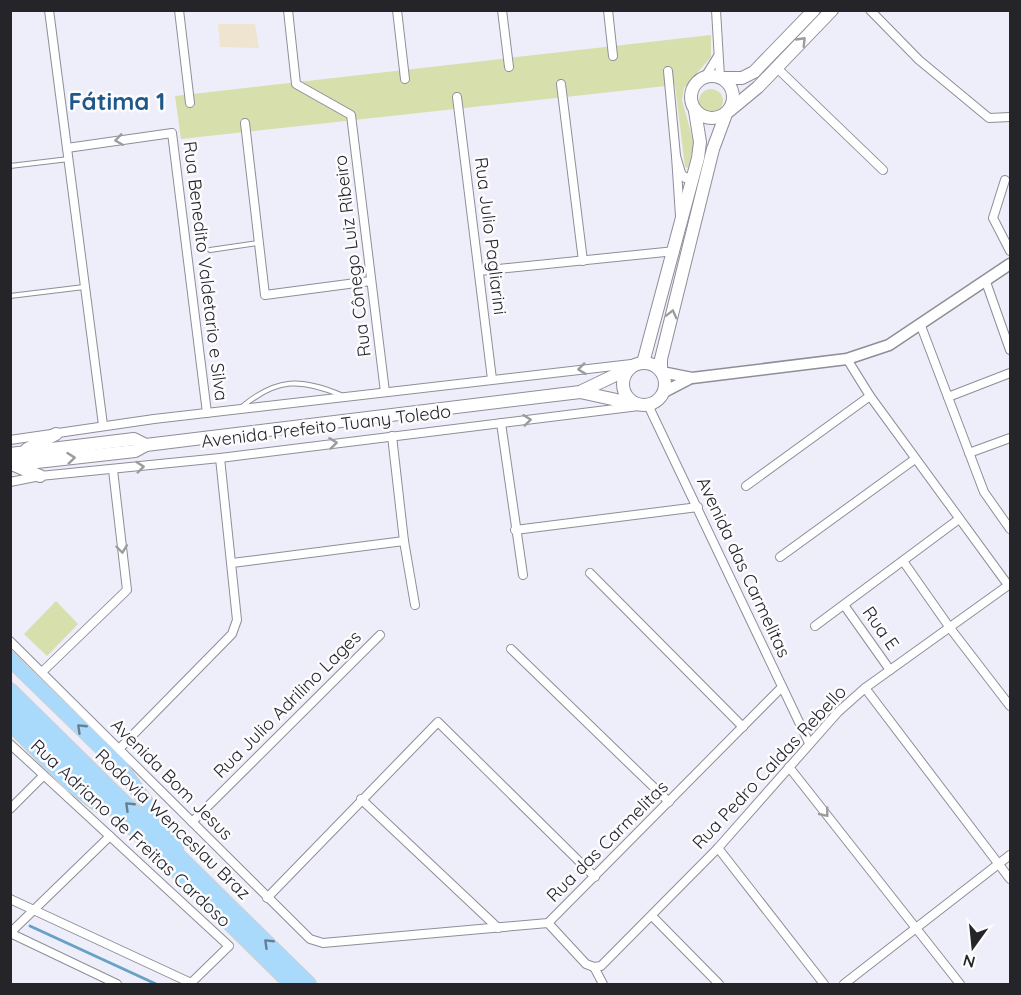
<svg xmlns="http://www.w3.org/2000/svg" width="1021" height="995" font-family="Quicksand,sans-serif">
  <rect width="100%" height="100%" fill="#eeeefa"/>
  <!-- industrial -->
  <polygon fill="#eee4cf" points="218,24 255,24 259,48 220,47"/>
  <!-- green -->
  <g fill="#d7dfad">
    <polygon points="711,35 711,57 684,88 682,100 694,144 688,168 685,167 675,85 181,139 175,96"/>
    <circle cx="711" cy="101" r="12"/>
    <polygon points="56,601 78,624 47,656 24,634"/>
  </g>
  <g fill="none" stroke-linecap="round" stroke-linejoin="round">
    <!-- stream -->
    <polyline stroke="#69a1c6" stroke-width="3" points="30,926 156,984"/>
    <defs>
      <g id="service">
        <polyline points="10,166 69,159"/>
        <polyline points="210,250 258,243"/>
        <polyline points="10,296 84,287"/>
        <path d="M243,406C277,378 301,378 341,395"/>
      </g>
      <g id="minor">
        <polyline points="49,10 103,425"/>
        <polyline points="179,10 190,103"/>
        <polyline points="288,10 296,84 351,115 385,392"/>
        <polyline points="397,10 405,79"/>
        <polyline points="502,10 509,67"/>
        <polyline points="608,10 613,56"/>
        <polyline points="716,10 720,77"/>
        <polyline points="870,10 919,60 989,118 1010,117"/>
        <polyline points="777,68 883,170"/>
        <polyline points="668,71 676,156"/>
        <polyline points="705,77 718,56"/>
        <polyline points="561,84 583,261"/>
        <polyline points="457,97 492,379"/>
        <polyline points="245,123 265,295 371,281"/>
        <polyline points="67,148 172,133 207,413"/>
        <polyline points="1005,180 993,218 1010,251"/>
        <polyline points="680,216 676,156 681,173 685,178 693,176"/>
        <polyline points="479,271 675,251"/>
        <polyline points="986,282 1010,350"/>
        <polyline points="921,326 984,492 1010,529"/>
        <polyline points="847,359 870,396 1008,585"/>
        <polyline points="948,397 1010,373"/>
        <polyline points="648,405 809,743"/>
        <polyline points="501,423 523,575"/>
        <polyline points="392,436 404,541 415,605"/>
        <polyline points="10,440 154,419 640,363"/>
        <polyline points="969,453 1010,438"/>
        <polyline points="10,482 40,476 220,458 647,405"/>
        <polyline points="746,486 870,396"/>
        <polyline points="515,530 698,507"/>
        <polyline points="780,557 915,459"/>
        <polyline points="903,561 950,628 1010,706"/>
        <polyline points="232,563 404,541"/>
        <polyline points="590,573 743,727"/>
        <polyline points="844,605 890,670"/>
        <polyline points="815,626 959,519"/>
        <polyline points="10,641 310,939 323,943 548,923 782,687"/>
        <polyline points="511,649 669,802"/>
        <polyline points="42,672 127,590 113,470"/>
        <polyline points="865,688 1010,879"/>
        <polyline points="10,744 229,946 191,983 10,899"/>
        <polyline points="119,749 232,634 237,620 220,458"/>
        <polyline points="789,767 960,984"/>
        <polyline points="361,799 498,928"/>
        <polyline points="10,809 43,776"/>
        <polyline points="192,822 380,635"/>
        <polyline points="718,848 824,984"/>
        <polyline points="267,898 438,722 595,877"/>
        <polyline points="652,916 719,984"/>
        <polyline points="548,923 586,964 594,967"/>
        <polyline points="10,933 110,836"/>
        <polyline points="10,933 117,984"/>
        <polyline points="594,967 601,966 718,848 838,712 865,688 1010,584"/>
        <polyline points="594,967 603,984"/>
        <polyline points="844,984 1010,855"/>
      </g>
      <g id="tertiary">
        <polyline points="662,372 692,378 847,359 889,345 1010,264"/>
        <polyline points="664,392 689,379"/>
      </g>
      <g id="secondary">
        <circle cx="712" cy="97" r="21"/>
        <polyline points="721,78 742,78 754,72 814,10"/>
        <polyline points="729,111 758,87 832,10"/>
        <circle cx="644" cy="384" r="21"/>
        <polyline points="643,363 698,158 700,142 695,111"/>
        <polyline points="661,371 661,359 713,149 726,114"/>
        <polyline points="582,391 628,369"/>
        <polyline points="27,449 56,434"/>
        <polyline points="10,454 134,439 146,445"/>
        <polyline points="10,465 135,451 146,445 580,392 635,404"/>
        <polyline points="14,465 40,476"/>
      </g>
      <g id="primary">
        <polyline points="10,659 119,765 177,845"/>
        <polyline points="10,690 309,984"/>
        <polyline points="10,707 291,984"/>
        <polyline points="10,723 71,784 99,805"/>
      </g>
    </defs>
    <!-- service casing -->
    <use href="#service" stroke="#8e8e99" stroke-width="6"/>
    <!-- minor casing -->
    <use href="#minor" stroke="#8e8e99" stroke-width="10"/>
    <!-- tertiary casing -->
    <use href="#tertiary" stroke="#8e8e99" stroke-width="13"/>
    <!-- secondary casing -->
    <use href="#secondary" stroke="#8e8e99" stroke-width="14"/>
    <!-- primary casing -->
    <use href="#primary" stroke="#cfcfd0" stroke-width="16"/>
    <!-- service -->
    <use href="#service" stroke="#fff" stroke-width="4"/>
    <!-- minor -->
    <use href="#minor" stroke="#fff" stroke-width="8"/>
    <!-- tertiary -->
    <use href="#tertiary" stroke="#fff" stroke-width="10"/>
    <!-- secondary -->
    <use href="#secondary" stroke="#fff" stroke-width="12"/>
    <!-- primary -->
    <use href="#primary" stroke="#a9dafb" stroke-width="14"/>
  </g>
  <!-- one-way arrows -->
  <defs><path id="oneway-chevron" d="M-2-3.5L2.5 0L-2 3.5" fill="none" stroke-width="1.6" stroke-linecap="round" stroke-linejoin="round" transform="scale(1.5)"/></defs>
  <g stroke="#9c9c9f">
    <use href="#oneway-chevron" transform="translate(802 41) rotate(-46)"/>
    <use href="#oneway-chevron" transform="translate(119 140) rotate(172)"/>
    <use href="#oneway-chevron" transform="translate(672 314) rotate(-76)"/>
    <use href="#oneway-chevron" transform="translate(582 369) rotate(173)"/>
    <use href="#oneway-chevron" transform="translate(527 420) rotate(-7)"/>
    <use href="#oneway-chevron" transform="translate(333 443) rotate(-7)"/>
    <use href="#oneway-chevron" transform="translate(71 458) rotate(-6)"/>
    <use href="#oneway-chevron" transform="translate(140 467) rotate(-6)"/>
    <use href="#oneway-chevron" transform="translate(122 549) rotate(83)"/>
    <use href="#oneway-chevron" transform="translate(825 813) rotate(51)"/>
  </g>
  <g stroke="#667f92">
    <use href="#oneway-chevron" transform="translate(81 728) rotate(-136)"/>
    <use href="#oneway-chevron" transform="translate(129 806) rotate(-136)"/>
    <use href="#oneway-chevron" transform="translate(268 943) rotate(-136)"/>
  </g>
  <g text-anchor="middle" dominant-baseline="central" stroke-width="5" stroke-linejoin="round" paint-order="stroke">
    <!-- street labels -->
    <g font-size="18" fill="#242429" stroke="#fcfcfe">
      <text transform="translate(491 236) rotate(83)">Rua Julio Pagliarini</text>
      <text transform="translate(352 256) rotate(-97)">Rua Cônego Luiz Ribeiro</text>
      <text transform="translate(206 271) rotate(83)">Rua Benedito Valdetario e Silva</text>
      <text transform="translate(326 426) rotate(-7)">Avenida Prefeito Tuany Toledo</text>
      <text transform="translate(744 567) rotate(65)">Avenida das Carmelitas</text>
      <text transform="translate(881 628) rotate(55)">Rua E</text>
      <text transform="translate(287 704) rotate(-45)">Rua Julio Adrilino Lages</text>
      <text transform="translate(769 767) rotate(-47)">Rua Pedro Caldas Rebello</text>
      <text transform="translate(172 779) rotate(45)">Avenida Bom Jesus</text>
      <text transform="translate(173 824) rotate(44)">Rodovia Wenceslau Braz</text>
      <text transform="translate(131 833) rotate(43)">Rua Adriano de Freitas Cardoso</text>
      <text transform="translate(607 841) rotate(-45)">Rua das Carmelitas</text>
    </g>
    <!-- district labels -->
    <g font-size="24" font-weight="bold" fill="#1e5788" stroke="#fcfcfe">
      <text x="117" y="101">Fátima 1</text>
    </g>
  </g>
  <!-- border -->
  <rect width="1021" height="995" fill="none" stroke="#242429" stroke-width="24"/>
  <!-- north arrow -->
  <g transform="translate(973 947) rotate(195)" stroke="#fcfcfe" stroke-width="4.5" paint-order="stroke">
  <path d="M0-4.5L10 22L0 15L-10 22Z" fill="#242429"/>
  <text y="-9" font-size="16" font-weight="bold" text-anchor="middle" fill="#242429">N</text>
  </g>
</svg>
